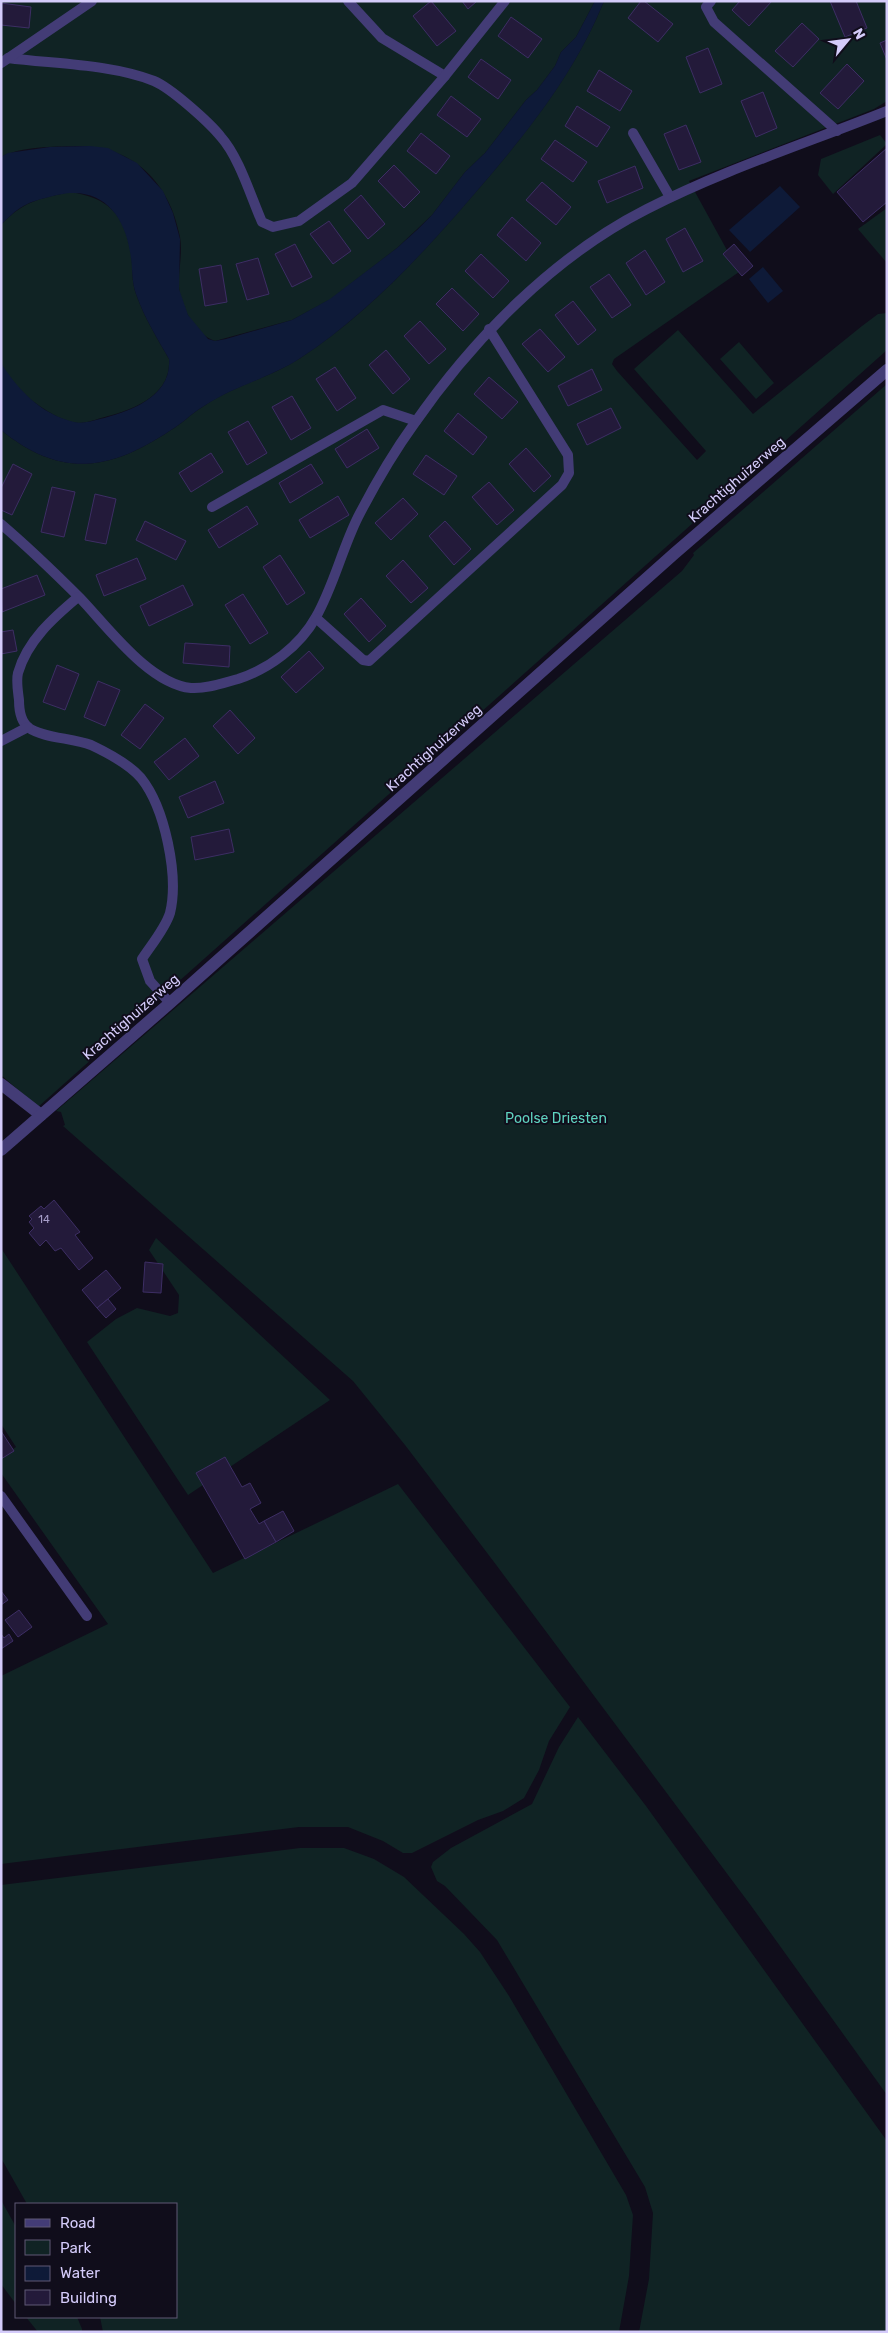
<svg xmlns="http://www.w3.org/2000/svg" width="888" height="2333" font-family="Rubik,sans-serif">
  <rect width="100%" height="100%" fill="#100d1b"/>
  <!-- green -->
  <g fill="#102324">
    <path d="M1,1H595L576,37L561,52L555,66L537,90L526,100L485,153L465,172L432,215L397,248L331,299L292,320L215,341C196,335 180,306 179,287C178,271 183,253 180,237C170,183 133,145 76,146C53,147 22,146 1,157Z"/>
    <path d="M604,1H887V101L874,109L689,181L739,272L614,359L612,364L617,371L697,460L706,451L634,369L678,330L753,414L862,326L878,314L887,313V350L38,1107L1,1075V430C61,479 110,471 171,430C183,423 192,413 204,406C233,386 269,378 299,359C362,318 413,264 462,208C517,145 572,80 604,1Z"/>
    <polygon points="880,135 887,144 833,194 818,175 821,159"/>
    <path d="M69,192C108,197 124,214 131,253C133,266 131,280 136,294C144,317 157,338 169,359C172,396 131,411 101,418C94,420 86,423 79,423C55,422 6,386 1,362C0,350 1,336 1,324C1,291 1,258 1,225C25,200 37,200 69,192Z"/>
    <polygon points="887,208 887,263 858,229"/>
    <polygon points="739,342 774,383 756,399 720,359"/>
    <polygon points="887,384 887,2095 749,1903 494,1562 405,1445 353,1381 63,1126 65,1125 61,1112 56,1111 682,571 694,555 693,553"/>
    <polygon points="156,1238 330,1400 188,1495 87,1342 116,1319 137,1308 170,1316 178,1313 179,1295 149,1250"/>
    <polygon points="1,1248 213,1573 398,1484 570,1707 549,1741 539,1770 524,1798 503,1811 478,1820 412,1853 403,1853 383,1841 348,1827 299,1827 1,1864 1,1676 108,1624 1,1473 1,1457 16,1447 1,1424"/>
    <polygon points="578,1717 646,1806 887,2141 887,2332 639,2332 649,2279 653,2213 645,2187 497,1940 445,1886 437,1881 431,1867 433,1862 451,1848 532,1804 559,1747"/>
    <polygon points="300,1848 344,1848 374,1859 404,1877 464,1934 480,1952 509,1996 626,2195 633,2215 629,2276 619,2332 103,2332 100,2317 176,2317 176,2204 27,2204 1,2158 1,1885"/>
    <polygon points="1,2200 16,2227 16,2304 1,2284"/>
    <polygon points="26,2317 77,2317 82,2329 82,2332 38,2332"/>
  </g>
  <!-- water -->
  <g fill="#0e1a38">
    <path d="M595,1H604C574,76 523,138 470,199C419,258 365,316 299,359C271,377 233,387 204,406C192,413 183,423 171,430C110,471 61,479 1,430V363C19,391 41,414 74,422C83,424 91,421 100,419C129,412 172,397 169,359C157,338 144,317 136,294C131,280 133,266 130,252C124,213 100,185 57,195C29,202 22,203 1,225V157L8,153L50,147L90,146L108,148L137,163L163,191L173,213L180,239L179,289L188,315L208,339L215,341L226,339L292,320L330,299L397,248L417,230L432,215L465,172L485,153L526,100L537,90L555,66L561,52L576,37Z"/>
    <polygon points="780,186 800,207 750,252 729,230"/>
    <polygon points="763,267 783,291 768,303 749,279"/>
  </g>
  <!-- building -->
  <g fill="#231a3a" stroke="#3d2e64">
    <polygon points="431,1 456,31 437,46 413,16"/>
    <polygon points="462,1 477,1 468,9"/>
    <polygon points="641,1 644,1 673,24 658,42 628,18"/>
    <polygon points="740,1 772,1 749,26 732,10"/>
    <polygon points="830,1 856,1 867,28 845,37"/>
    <polygon points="1,3 31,7 29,28 1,25"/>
    <polygon points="511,17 542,39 528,58 498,36"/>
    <polygon points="802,23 819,39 793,67 775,51"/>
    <polygon points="887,40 887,60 880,43"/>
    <polygon points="708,48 722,84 700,93 686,57"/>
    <polygon points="481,59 511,80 498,99 468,77"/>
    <polygon points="847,64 864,81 838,109 820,93"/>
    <polygon points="599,70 632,91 620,111 587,91"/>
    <polygon points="763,92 777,128 756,137 741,101"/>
    <polygon points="451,96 481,119 467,137 437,115"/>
    <polygon points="577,106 610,127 597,147 565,126"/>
    <polygon points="686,125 701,162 679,170 664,134"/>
    <polygon points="421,133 450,156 436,174 407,151"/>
    <polygon points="555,140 587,162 573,182 541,159"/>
    <polygon points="887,148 887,202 863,222 837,192"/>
    <polygon points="394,165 420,192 404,208 378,181"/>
    <polygon points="635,166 643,188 607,203 598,181"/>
    <polygon points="542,182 571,207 556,225 526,200"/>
    <polygon points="361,195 385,224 368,239 344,210"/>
    <polygon points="512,217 541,243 526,261 497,235"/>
    <polygon points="329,221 351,251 333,264 310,234"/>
    <polygon points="685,228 703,261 683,272 666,239"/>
    <polygon points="295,244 312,277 292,287 275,254"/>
    <polygon points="734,244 753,266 742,276 723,254"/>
    <polygon points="645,250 665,282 646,295 626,263"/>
    <polygon points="481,254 509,281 493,298 465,271"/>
    <polygon points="258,258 269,294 247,300 236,264"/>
    <polygon points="221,265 227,302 205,306 199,269"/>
    <polygon points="609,274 631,305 612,318 590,287"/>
    <polygon points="452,288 479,314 463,331 436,304"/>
    <polygon points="573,301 596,330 578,345 555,315"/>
    <polygon points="420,321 446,349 429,364 404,336"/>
    <polygon points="540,329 565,357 548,372 522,344"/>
    <polygon points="386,350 410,379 393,394 369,365"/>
    <polygon points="335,367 356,398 337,411 316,379"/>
    <polygon points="592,369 602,390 568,406 558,386"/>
    <polygon points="489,377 518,402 502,419 474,394"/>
    <polygon points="292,396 311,428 291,440 272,407"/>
    <polygon points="611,408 621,428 587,445 577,424"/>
    <polygon points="458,413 487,437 473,455 444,431"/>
    <polygon points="248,421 267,453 247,465 228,432"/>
    <polygon points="367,429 379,448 347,468 335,449"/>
    <polygon points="526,448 551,476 534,492 509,464"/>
    <polygon points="211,453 223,472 191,492 179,473"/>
    <polygon points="426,455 457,476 444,495 413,474"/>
    <polygon points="13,464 32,474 12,515 1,510 1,488"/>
    <polygon points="311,464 323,483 290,503 279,483"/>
    <polygon points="489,482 514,510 497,525 472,497"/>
    <polygon points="52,487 75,492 64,537 41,532"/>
    <polygon points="95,494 116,499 106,544 85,540"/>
    <polygon points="338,496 349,515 310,538 299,520"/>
    <polygon points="403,498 418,514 391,540 375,523"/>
    <polygon points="247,506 258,524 219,548 208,530"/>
    <polygon points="145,521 186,541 176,560 136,540"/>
    <polygon points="445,521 471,549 454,565 429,536"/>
    <polygon points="280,555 305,593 287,605 263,567"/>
    <polygon points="137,558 146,579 104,596 96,575"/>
    <polygon points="403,560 428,588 411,603 386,576"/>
    <polygon points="37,575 45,595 2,612 1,589"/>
    <polygon points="183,585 193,605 149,626 140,606"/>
    <polygon points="243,594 268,633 250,644 225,605"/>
    <polygon points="361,598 386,626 369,642 344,614"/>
    <polygon points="13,630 17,651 1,654 1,632"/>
    <polygon points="185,643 230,646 229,667 183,663"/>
    <polygon points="309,651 324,668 296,693 281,677"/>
    <polygon points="57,665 79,674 65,710 43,702"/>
    <polygon points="98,681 120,690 105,726 84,717"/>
    <polygon points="145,704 164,718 140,749 121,735"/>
    <polygon points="230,710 255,738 238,754 213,726"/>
    <polygon points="185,738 199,756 169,780 154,762"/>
    <polygon points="215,781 224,803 188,818 179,797"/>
    <polygon points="229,829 234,852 195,860 191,837"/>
    <polygon points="54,1200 80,1232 75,1235 93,1258 79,1270 61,1248 55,1251 46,1240 40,1246 29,1233 34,1228 29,1222 32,1219 29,1216 41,1206 44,1209"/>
    <polygon points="145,1262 163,1264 161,1293 143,1292"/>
    <polygon points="106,1270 121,1288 97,1308 82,1290"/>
    <polygon points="108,1299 116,1309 106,1318 97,1308"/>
    <polygon points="1,1431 14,1451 1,1459"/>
    <polygon points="225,1457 242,1487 250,1483 261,1503 250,1509 259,1524 264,1521 276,1542 245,1559 196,1473"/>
    <polygon points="283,1511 294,1531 276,1542 264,1521"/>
    <polygon points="1,1591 8,1600 1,1605"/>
    <polygon points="19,1610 32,1627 18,1637 5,1620"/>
    <polygon points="1,1634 4,1638 9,1634 13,1641 1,1649"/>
  </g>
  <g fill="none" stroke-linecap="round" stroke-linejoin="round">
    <!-- service -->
    <g stroke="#433c76" stroke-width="10">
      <polyline points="348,1 382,38 445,76"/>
      <polyline points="711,1 706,7 714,22 837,131"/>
      <path d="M8,58C54,64 111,64 154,81C171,88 210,123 221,137C239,157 251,197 262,222L273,227L299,221L352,183L445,76L505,1"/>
      <polyline points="1,63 92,1"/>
      <polyline points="633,133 670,197"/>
      <polyline points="212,507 383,410 416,421"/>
      <path d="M1,524C28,547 55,573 80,598C107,626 149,684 191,688C207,689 223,683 238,679C269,669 300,646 316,617C334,585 342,549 358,517C375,484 393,453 414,424C473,339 554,256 647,209C723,170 807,143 887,111"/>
      <path d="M78,597C53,618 27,641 18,673C16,681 18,692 19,700C19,709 21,722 29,728C43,738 73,738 91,745C108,753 129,764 141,778C165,808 179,876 170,913C165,929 151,945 142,959L150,981L170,1003"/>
      <polyline points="316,618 363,660 369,661 562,485 569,473 568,455 489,329"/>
      <polyline points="1,741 28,727"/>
      <polyline points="1,1496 87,1616"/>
    </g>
    <!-- minor -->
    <g stroke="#433c76" stroke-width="12">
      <polyline points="1,1084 41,1115"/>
      <polyline points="1,1150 170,1003 675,553 887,370"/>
    </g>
  </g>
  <g text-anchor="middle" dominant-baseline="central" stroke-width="4" stroke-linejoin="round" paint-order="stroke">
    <!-- number labels -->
    <g font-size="11" fill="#a89fca">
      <text x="44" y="1219">14</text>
    </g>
    <!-- street labels -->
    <g font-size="14" fill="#d4cbfa" stroke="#100d1b">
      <text transform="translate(737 480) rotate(-41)">Krachtighuizerweg</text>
      <text transform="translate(434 748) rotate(-42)">Krachtighuizerweg</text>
      <text transform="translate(131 1017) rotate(-41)">Krachtighuizerweg</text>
    </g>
    <!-- park labels -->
    <g font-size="14" fill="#5fd2bf" stroke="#100d1b">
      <text x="556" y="1118">Poolse Driesten</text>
    </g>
  </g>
  <!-- border -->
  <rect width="888" height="2333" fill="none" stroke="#d4cbfa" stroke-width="5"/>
  <!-- legend -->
  <rect x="15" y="2203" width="162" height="115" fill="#100d1b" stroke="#5e5974"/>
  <rect x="25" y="2219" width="25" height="8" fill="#433c76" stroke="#5e5974"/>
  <text x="60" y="2228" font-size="15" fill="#d4cbfa">Road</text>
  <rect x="25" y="2240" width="25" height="15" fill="#102324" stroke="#5e5974"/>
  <text x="60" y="2253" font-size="15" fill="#d4cbfa">Park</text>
  <rect x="25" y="2266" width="25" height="15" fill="#0e1a38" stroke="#5e5974"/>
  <text x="60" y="2278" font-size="15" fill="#d4cbfa">Water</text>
  <rect x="25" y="2290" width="25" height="15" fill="#231a3a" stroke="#5e5974"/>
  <text x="60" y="2303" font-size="15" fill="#d4cbfa">Building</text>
  <!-- north arrow -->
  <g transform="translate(848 40) rotate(61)" stroke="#100d1b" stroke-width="4" paint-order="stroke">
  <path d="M0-4L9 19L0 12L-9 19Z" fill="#d4cbfa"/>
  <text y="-8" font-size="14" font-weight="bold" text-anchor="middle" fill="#d4cbfa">N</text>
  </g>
</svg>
